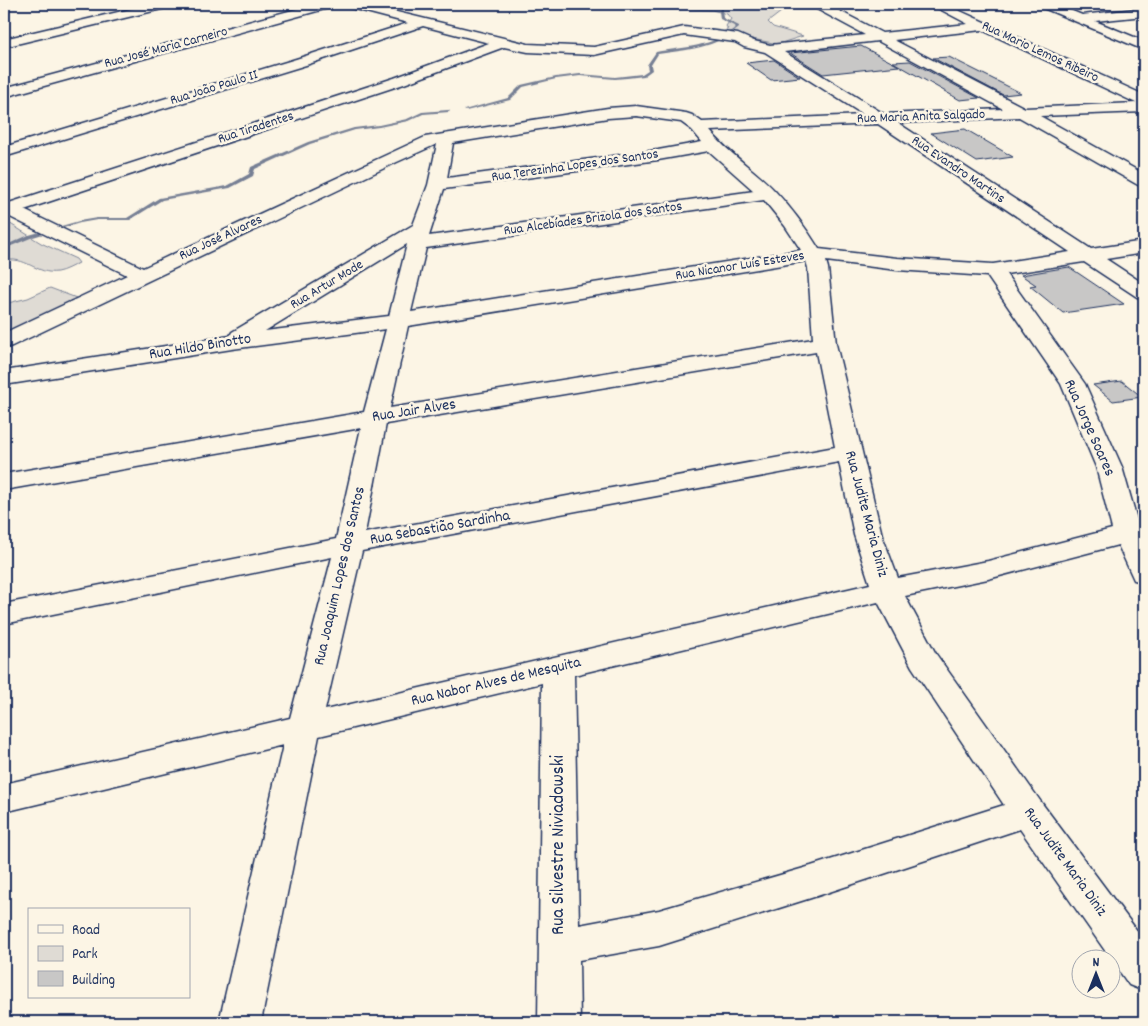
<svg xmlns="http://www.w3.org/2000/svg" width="1148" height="1026" font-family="Dekko,sans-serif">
  <rect width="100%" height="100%" fill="#fcf5e5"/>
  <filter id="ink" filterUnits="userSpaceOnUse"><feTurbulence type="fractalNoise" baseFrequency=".02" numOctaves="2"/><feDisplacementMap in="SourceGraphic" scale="10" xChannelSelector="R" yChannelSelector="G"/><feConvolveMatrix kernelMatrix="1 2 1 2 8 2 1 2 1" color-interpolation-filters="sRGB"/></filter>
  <g filter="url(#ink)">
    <!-- green -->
    <g fill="#dfdbd4" stroke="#7d8599">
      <polygon points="571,4 783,4 781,12 768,22 773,27 803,36 778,44 721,33 728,29 726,26 731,19 727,14 712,10"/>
      <path d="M4,220L41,243L76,259L79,263C72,266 64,271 57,272C37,275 25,255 4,261Z"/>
      <polygon points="50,288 79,299 4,336 4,304 28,298"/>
    </g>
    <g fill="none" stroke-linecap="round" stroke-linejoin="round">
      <!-- stream -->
      <g fill="#767f94" fill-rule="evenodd">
        <path d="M723,4H726L722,9L723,18L739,26V28C716,48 687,50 658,54L651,65L652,70L644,76L627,78L615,79L580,76L556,79L523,87L510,100L466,111L464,110L508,98L521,85L556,77L580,74L615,77L642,74L648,70L647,65L656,52C684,47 713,47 736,27L720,19L719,11Z"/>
        <polygon points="448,110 450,111 449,112 423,114 408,121 379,127 355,130 310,144 255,169 253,176 230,188 162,200 130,220 97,220 80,223 33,237 4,249 4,246 29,235 79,221 97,218 127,218 159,198 227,186 249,174 251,167 308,142 354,128 379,125 407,119 422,112"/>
      </g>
    </g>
    <!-- building -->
    <g fill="#c8c7c6" stroke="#1b2f5e">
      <polygon points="861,46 899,66 823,74 790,53"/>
      <polygon points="949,57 1021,93 1003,95 933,58"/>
      <polygon points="774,60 800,77 771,80 746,63"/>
      <polygon points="910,61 979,98 960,100 893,62"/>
      <polygon points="965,129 1013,157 977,162 931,133"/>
      <polygon points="1069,267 1124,304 1063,313 1030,286 1036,285 1021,275"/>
      <polygon points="1122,381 1142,397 1113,401 1093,385"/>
    </g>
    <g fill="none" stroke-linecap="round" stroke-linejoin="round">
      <defs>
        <g id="minor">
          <polygon points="4,4 11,4 4,8"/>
          <polygon points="152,4 172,4 170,7 4,47 4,39"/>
          <polygon points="315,4 334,4 332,7 4,97 4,88"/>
          <path d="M345,4H364L528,44L594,47L684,27L738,34L754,41L770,45L865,35L813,7L811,4H826L882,33L968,24L930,4H945L1144,95V112L1040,116L1144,174V186L1138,185L1019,117L898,123L1091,249L1144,241V253L1106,259L1144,284V299L1137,297L1084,262L1006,274L1085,384L1122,467L1138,523L1144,521V582L1134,580L1118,545L988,579L905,596L936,654L1041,802L1144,940V991L1129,985L1020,829L811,898L659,946L579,960L580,1022H538L542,683L319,736L261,1022H219L283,745L4,812V784L290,718L332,557L4,624V604L336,539L361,428L4,490V474L364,412L386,329L232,349L4,385V371L230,336L232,332L413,225L428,185L437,144L397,162L12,346L4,348V333L127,275L4,214V202L9,203L394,78L489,43L423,26L306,65L4,157V147L296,59L408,23L347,7ZM982,30L1136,103L1025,108L894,40ZM684,35L735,42L744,47L765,52L864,115L702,122L692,115L686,113L636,106L608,108L425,137L143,268L24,210L404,84L504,47L528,52L594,55ZM878,41L1003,109L884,114L784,52ZM636,116L681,122L692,130L702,142L658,150L447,178L453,143L608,118ZM878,124L1070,252L993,264L897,258L819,249C806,228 792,209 775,191C755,170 729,154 710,131ZM709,151L754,191L429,236L444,189L658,160ZM764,200L785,226L801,250L411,312L426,248ZM407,244L389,316L265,331ZM806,261L808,268L813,339L390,408L408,326ZM826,261L897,270L987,276L1061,384L1096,467L1112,529L988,561L898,578L882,535L836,344L828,268ZM816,352L835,447L365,533L386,424ZM839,462L854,535L870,584L325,710L362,551ZM878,602L912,667L1004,805L811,866L659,910L579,925L574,675Z"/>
          <polygon points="1039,4 1055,4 1082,15 1144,8 1144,16 1095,21 1144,41 1144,50 1041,7"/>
        </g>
      </defs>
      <!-- minor casing -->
      <use href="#minor" stroke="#1b2f5e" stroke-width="3"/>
      <!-- minor -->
      <use href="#minor" fill="#fcf5e5" fill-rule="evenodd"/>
    </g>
  </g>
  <g text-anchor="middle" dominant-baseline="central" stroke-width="5" stroke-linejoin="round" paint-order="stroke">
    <!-- far-street labels -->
    <g font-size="14" fill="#1b2f5e" stroke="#fcf5e5">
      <text transform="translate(166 48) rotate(-15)">Rua José Maria Carneiro</text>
      <text transform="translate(1040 52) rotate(25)">Rua Mario Lemos Ribeiro</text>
      <text transform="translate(214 88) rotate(-17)">Rua João Paulo II</text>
      <text transform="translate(921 117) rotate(-2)">Rua Maria Anita Salgado</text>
      <text transform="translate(256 128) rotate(-18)">Rua Tiradentes</text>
      <text transform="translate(575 166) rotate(-8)">Rua Terezinha Lopes dos Santos</text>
      <text transform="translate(958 170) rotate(34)">Rua Evandro Martins</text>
      <text transform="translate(593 219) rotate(-8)">Rua Alcebíades Brizola dos Santos</text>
      <text transform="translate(221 238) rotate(-25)">Rua José Alvares</text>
      <text transform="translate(740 266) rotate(-9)">Rua Nicanor Luís Esteves</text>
      <text transform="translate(327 285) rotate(-31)">Rua Artur Mode</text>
    </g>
    <!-- street labels -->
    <g font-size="16" fill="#1b2f5e" stroke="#fcf5e5">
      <text transform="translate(200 347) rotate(-9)">Rua Hildo Binotto</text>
      <text transform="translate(414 411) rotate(-9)">Rua Jair Alves</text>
      <text transform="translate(1089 428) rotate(66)">Rua Jorge Soares</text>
      <text transform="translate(866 514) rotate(75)">Rua Judite Maria Diniz</text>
      <text transform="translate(440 528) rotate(-10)">Rua Sebastião Sardinha</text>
      <text transform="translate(340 576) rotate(-77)">Rua Joaquim Lopes dos Santos</text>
      <text transform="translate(496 682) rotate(-13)">Rua Nabor Alves de Mesquita</text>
      <text transform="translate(1065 862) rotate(54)">Rua Judite Maria Diniz</text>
    </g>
    <!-- near-street labels -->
    <g font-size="19" fill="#1b2f5e" stroke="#fcf5e5">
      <text transform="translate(559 845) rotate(-90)">Rua Silvestre Niviadowski</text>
    </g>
  </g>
  <!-- margin -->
  <rect width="1148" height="1026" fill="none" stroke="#fcf5e5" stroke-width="20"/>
  <rect x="10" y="10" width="1128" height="1006" fill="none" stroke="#1b2f5e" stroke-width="2" filter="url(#ink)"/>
  <!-- legend -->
  <rect x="28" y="908" width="162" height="90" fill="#fcf5e5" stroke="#a2a6af"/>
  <rect x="38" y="925" width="25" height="8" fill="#fcf5e5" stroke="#a2a6af"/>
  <text x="72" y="934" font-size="15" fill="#1b2f5e">Road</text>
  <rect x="38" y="946" width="25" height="15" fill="#dfdbd4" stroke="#a2a6af"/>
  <text x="72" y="958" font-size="15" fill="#1b2f5e">Park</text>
  <rect x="38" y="971" width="25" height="15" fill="#c8c7c6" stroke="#a2a6af"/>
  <text x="72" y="984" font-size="15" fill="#1b2f5e">Building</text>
  <!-- north arrow -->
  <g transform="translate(1096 974)"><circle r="24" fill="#fcf5e5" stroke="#a2a6af"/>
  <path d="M0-4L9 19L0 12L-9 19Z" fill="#1b2f5e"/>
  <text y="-8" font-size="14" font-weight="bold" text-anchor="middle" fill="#1b2f5e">N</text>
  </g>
</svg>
